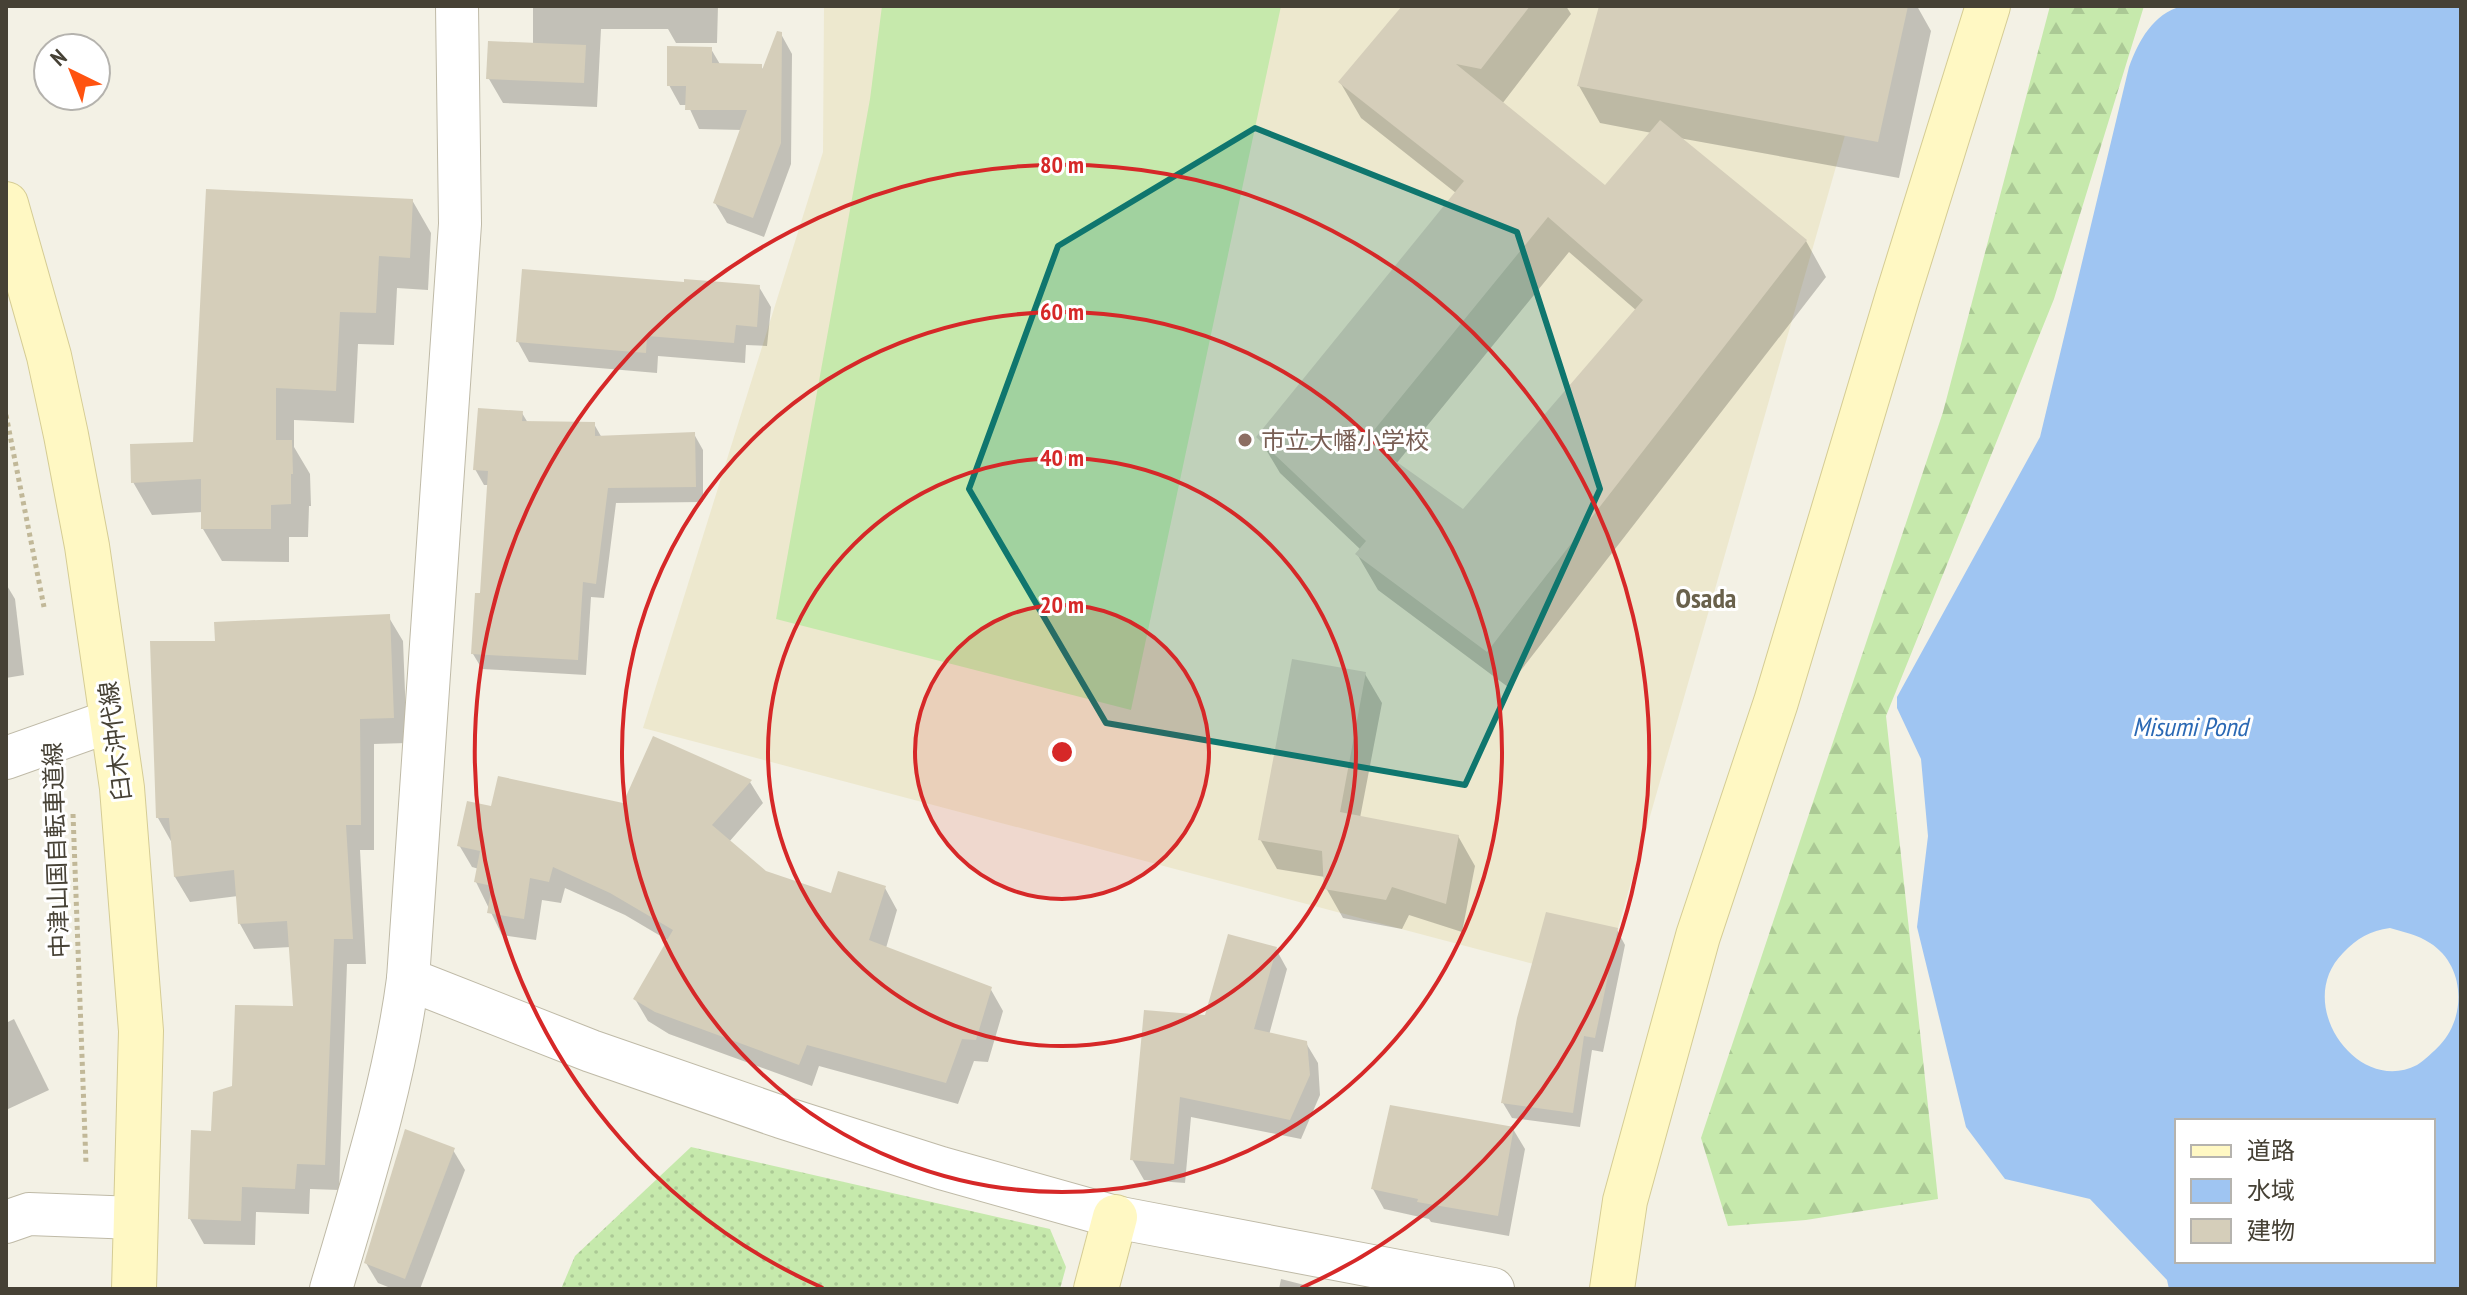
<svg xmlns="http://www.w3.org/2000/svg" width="2467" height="1295" font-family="'PT Sans Narrow','Noto Sans JP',sans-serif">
  <defs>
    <pattern id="grass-dots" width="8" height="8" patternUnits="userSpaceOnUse" patternTransform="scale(2)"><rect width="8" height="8" fill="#c6e9ac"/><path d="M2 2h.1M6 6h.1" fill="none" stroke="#abc995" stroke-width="1.8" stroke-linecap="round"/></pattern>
    <pattern id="forest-firs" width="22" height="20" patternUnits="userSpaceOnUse" patternTransform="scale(2)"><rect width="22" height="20" fill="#c6e9ac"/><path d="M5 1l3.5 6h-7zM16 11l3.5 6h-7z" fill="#abc995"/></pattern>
  </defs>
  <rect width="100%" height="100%" fill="#f3f1e5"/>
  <!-- education -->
  <polygon fill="#ede8ce" points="824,6 1882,6 1618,928 1605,983 643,728 823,152"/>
  <!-- grass -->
  <polygon fill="url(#grass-dots)" points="691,1147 1050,1229 1066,1267 1060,1289 561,1289 575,1256"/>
  <!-- forest -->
  <polygon fill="url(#forest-firs)" points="2050,6 2144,6 2054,299 1886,716 1938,1199 1806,1220 1728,1226 1701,1138 1943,412"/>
  <!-- garden -->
  <polygon fill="#c6e9ac" points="882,6 1281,6 1131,710 776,619 870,99"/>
  <!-- water -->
  <path fill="#9fc5f2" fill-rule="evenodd" d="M2182,6H2461V1289H2169L2167,1280L2090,1199L2005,1179L1966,1127L1917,927L1928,836L1921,759L1897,708V697L2040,437L2129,67C2139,40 2153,14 2182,6ZM2390,928C2404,932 2418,935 2430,943C2465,965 2467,1016 2440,1045C2433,1052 2425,1060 2417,1065C2358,1096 2292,1004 2343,953C2357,938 2370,931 2390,928ZM2177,1121H2433V1261H2177Z"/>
  <!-- shadow -->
  <g fill="#0003" fill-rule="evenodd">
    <polygon points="533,6 718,6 717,43 676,43 668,29 601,29 597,107 503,103 489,79 533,45"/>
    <path d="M1405,6H1566L1571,14L1502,104L1605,188L1652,133L1600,123L1579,86L1601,6H1917L1931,31L1899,178L1679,138L1806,241L1826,277L1508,687L1378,590L1357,554L1361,550L1280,473L1259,438L1456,193L1361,118L1340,82ZM1569,252L1637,311L1463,511L1396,464Z"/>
    <polygon points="781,34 792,54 791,164 764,237 727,223 715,203 742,130 699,129 688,105 680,105 669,85 711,49 721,66 761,66 764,71"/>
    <polygon points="412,200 431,233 428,290 397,288 394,345 358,344 354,423 294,420 294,447 310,474 311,506 309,506 308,537 289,537 289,562 222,561 203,529 203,512 152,515 133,482 195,444"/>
    <polygon points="686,285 759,287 771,307 767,346 746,345 745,363 658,356 657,373 529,362 518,342"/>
    <polygon points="522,413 528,423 594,424 602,438 694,434 703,450 703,502 616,503 604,598 591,597 586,675 482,669 473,654 482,595 489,485 484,485 475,469"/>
    <polygon points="6,584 15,599 24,675 6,678"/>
    <polygon points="388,616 403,641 407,743 374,744 374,850 360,850 366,964 347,964 339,1190 310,1189 309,1214 256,1212 255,1245 204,1244 190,1219 213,1133 234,1087 296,1008 291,947 254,949 240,924 238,896 190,902 175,877 172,843 158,818 217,643"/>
    <polygon points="1365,674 1382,703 1360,818 1458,836 1475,866 1462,932 1409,915 1402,929 1343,918 1326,888 1325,877 1277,869 1260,839"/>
    <polygon points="750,782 763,803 729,842 764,873 833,895 885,888 897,910 886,948 990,988 1003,1011 988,1062 974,1061 958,1104 819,1066 812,1086 669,1034 648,1021 635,999 669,941 625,915 565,888 561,903 542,900 536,940 502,935 476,882 479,869 472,867 459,845 493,808 625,805"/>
    <polygon points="1617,930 1625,945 1603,1052 1592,1050 1580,1127 1512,1118 1503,1103"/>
    <polygon points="1276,949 1287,969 1269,1035 1306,1043 1318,1063 1320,1095 1301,1139 1191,1117 1185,1183 1144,1180 1132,1159 1207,1017"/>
    <polygon points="14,1019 49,1090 6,1110 6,1023"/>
    <polygon points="1513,1129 1525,1149 1509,1236 1431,1222 1429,1219 1384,1209 1373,1189"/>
    <polygon points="453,1150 465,1170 420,1289 393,1289 378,1283 366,1263"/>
    <polygon points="1281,1279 1320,1289 1279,1289"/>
  </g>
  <!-- building -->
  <g fill="#d5ceba" fill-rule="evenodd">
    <path d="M1402,6H1530L1481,69L1456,64L1605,185L1660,120L1807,240L1487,652L1355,554L1366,541L1256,437L1464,181L1338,82ZM1548,217L1643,300L1463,509L1366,440Z"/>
    <polygon points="1599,6 1908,6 1878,142 1577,86"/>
    <polygon points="777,31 782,32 781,143 753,218 713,203 747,110 685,110 686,86 667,86 667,46 712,47 712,63 762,64 762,70"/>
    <polygon points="488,41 586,45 584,83 486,79"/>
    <polygon points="206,189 413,199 410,258 379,256 376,313 340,312 336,391 276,388 276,440 292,440 293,474 291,474 291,504 271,505 271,529 201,529 201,479 131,483 130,444 193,442"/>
    <polygon points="522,269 684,282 684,279 760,285 757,327 736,325 734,343 647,336 646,353 516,342"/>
    <polygon points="478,408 523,411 522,421 595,422 595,436 695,432 696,487 608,488 596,584 583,582 578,660 471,654 475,593 480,593 488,471 473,470"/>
    <polygon points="390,614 394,718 360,719 361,825 346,825 353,939 334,939 325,1165 297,1164 295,1189 242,1187 241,1221 188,1219 191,1130 211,1131 213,1092 232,1086 235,1005 293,1006 287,921 238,924 234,870 174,877 169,818 156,818 150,641 215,641 214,622"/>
    <polygon points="1292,659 1366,672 1340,812 1459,835 1446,904 1392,887 1386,900 1324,889 1322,851 1258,840"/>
    <polygon points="653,736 752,780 712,825 766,871 831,893 838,871 886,886 869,940 992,987 976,1040 962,1039 946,1083 807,1045 799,1065 655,1012 633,999 673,930 610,893 553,867 549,882 530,878 524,919 487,913 492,886 474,882 480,851 457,846 467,801 491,806 498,776 623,803"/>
    <polygon points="1546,912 1618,928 1595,1038 1584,1036 1573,1113 1501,1103 1517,1018"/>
    <polygon points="1228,934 1277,947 1254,1029 1307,1041 1310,1075 1290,1120 1180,1097 1174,1164 1130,1160 1144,1010 1205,1015"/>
    <polygon points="1390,1105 1514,1127 1498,1216 1417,1202 1418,1199 1371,1189"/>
    <polygon points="405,1129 455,1148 405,1279 364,1263"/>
  </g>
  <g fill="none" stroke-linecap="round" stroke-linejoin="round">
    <defs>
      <g id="street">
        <polyline points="6,758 113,720"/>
        <polyline points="408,979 591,1051 781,1117 941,1168 1115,1217 1493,1289"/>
        <polyline points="6,1222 29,1214 136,1218"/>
        <path d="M331,1289C361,1187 394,1085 408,979L460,224L457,6"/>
      </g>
      <g id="secondary">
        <polyline points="6,204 49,356 66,435 87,546 122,788 141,1031 134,1289"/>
        <polyline points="1096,1289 1115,1217"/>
        <polyline points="1612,1289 1625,1201 1698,936 1776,702 1898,295 1988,6"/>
      </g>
    </defs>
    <!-- street casing -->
    <use href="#street" stroke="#bfbaa7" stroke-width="44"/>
    <!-- secondary casing -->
    <use href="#secondary" stroke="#d5cc94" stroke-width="46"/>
    <!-- path -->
    <g stroke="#c1b898" stroke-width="5" stroke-dasharray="4 4" stroke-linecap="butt">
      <polyline points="6,415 44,607"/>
      <polyline points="73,814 86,1164"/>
    </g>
    <!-- street -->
    <use href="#street" stroke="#fff" stroke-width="42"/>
    <!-- secondary -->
    <use href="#secondary" stroke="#fff8c3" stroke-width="44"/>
  </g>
  <!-- marked area -->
  <path fill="#0f766e" fill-opacity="0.2" stroke="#0f766e" stroke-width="6" stroke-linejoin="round" d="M1255,128L1517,232L1600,489L1465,785L1106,723L969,489L1058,246Z"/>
  <!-- distance rings -->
  <circle cx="1062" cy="752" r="147" fill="#d62828" fill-opacity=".12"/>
  <g fill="none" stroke="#d62828" stroke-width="4">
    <circle cx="1062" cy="752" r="147"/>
    <circle cx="1062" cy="752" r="294"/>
    <circle cx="1062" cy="752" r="440"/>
    <path d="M823 1288A587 587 0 1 1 1301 1288"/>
  </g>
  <!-- markers -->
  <circle fill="#8d6e63" stroke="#fff" stroke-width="3" cx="1245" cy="440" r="8"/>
  <g text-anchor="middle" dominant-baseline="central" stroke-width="6" stroke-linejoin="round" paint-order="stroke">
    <!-- education labels -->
    <g font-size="24" fill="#785e54" stroke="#fff" text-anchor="start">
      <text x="1261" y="440">市立大幡小学校</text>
    </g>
    <!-- street labels -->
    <g font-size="24" fill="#464135" stroke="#fff">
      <text transform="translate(115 741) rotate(-97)">臼木沖代線</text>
      <text transform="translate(56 850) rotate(-92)">中津山国自転車道線</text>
    </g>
    <!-- water labels -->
    <g font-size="26" font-style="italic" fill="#2b69b4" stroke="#fff">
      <text x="2190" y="726">Misumi Pond</text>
    </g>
    <!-- quarter labels -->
    <g font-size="28" font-weight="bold" fill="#69614b" stroke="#fff">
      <text x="1706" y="597">Osada</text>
    </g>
  </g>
  <circle cx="1062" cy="752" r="12" fill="#d62828" stroke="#fff" stroke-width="4"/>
  <g font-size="24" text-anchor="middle" font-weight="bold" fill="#d62828" stroke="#fff" stroke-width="6" stroke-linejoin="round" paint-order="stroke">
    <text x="1062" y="173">80 m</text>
    <text x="1062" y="320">60 m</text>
    <text x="1062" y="466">40 m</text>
    <text x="1062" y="613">20 m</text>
  </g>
  <!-- border -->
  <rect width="2467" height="1295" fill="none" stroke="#464135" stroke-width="16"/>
  <!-- legend -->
  <rect x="2175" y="1119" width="260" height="144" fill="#ffffff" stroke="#b5b3ae" stroke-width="2"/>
  <rect x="2191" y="1145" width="40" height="12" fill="#fff8c3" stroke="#b5b3ae" stroke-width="2"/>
  <text x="2247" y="1159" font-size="24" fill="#464135">道路</text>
  <rect x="2191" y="1179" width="40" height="24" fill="#9fc5f2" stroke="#b5b3ae" stroke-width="2"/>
  <text x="2247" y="1199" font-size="24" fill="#464135">水域</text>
  <rect x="2191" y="1219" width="40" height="24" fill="#d5ceba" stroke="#b5b3ae" stroke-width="2"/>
  <text x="2247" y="1239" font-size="24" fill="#464135">建物</text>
  <!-- north arrow -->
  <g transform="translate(72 72) rotate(317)"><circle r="38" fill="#ffffff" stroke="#b5b3ae" stroke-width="2"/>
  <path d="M0-6L14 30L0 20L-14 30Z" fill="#ff5310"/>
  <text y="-12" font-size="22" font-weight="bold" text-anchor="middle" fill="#464135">N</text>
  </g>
</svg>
